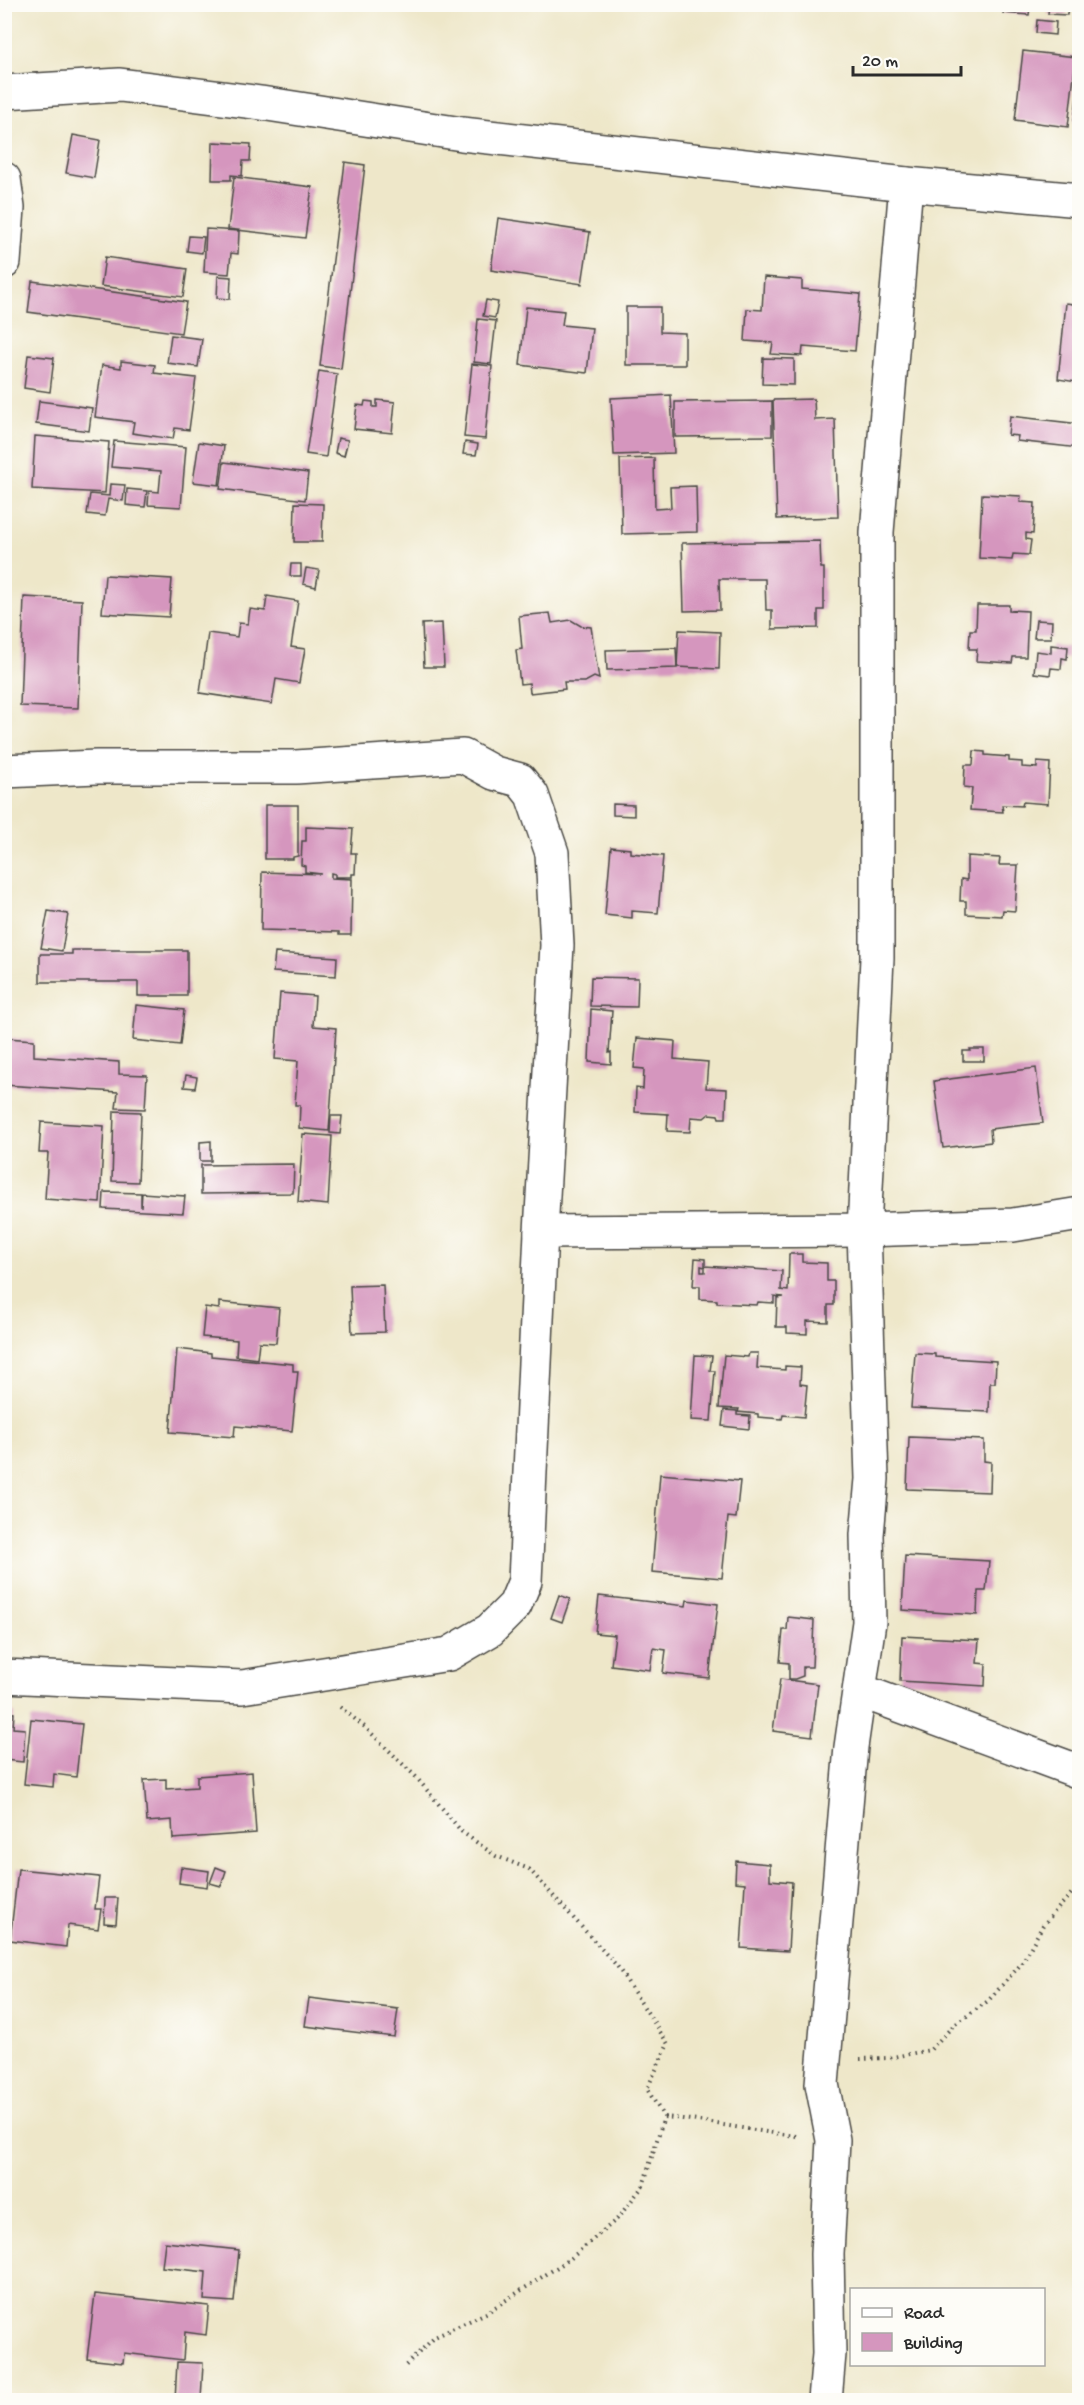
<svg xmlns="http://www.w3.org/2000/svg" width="1084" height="2405" font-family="'Gochi Hand',sans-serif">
  <rect width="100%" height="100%" fill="#fdfcf7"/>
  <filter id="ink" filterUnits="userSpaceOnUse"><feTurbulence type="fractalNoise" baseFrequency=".0167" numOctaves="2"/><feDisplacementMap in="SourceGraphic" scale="12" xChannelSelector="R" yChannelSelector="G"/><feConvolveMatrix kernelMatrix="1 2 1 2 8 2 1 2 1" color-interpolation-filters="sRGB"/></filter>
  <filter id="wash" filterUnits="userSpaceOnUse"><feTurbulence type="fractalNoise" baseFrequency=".008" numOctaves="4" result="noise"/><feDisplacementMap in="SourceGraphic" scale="24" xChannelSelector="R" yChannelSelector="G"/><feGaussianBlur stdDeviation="1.35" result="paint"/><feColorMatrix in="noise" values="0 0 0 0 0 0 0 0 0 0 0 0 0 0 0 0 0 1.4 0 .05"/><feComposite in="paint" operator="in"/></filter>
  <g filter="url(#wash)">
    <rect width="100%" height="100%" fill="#eee7c9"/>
    <g id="blocks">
      <!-- building -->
      <g fill="#d596be">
        <polygon points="1004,4 1045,4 1044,8 1030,7 1029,15 1003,13"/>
        <polygon points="1049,4 1068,4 1067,15 1048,14"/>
        <polygon points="1037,20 1056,22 1055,35 1036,33"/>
        <polygon points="1023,51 1076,57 1068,127 1015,120"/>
        <polygon points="1078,89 1080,89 1080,123 1074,122"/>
        <polygon points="73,135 100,140 94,178 66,173"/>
        <polygon points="213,142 251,144 250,161 243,161 242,176 231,175 231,180 212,180"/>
        <polygon points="345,162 365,165 341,369 320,366"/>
        <polygon points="234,177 312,187 305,238 228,229"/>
        <polygon points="498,218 590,232 582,284 491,270"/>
        <polygon points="206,229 239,231 238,254 231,253 229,274 204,272"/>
        <polygon points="189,236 204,237 202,253 187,251"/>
        <polygon points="105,257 187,269 183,297 101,286"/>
        <polygon points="218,276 231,277 230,299 217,298"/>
        <polygon points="764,277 802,280 802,289 860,294 855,351 803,347 802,356 771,354 773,343 745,341 747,309 762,310"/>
        <polygon points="32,281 186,302 181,333 28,312"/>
        <polygon points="486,300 498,302 495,318 483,316"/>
        <polygon points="1066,303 1080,305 1080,356 1076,382 1058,379"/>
        <polygon points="526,307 564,311 562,325 592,328 587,373 520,365"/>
        <polygon points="626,307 660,307 660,332 685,333 685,365 626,365"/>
        <polygon points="478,319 496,321 491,364 474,362"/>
        <polygon points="171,335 202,339 198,367 167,363"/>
        <polygon points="28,355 54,358 50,392 24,388"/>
        <polygon points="763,358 794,359 794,385 762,384"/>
        <polygon points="121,361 155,365 154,373 196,378 189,430 175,428 173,439 132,433 134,422 95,417 102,365 121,368"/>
        <polygon points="472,364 492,366 485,439 464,437"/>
        <polygon points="319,371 337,374 326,457 306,454"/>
        <polygon points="671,395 674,453 614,455 611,398"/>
        <polygon points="814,399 815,420 835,419 838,517 777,519 773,400"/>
        <polygon points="377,400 395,402 392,433 354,429 357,405 364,406 365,401 373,402 373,407 377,407"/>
        <polygon points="39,401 92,408 89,431 36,424"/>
        <polygon points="772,401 772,436 675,437 675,402"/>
        <polygon points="1010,416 1080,424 1079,448 1017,441 1018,436 1008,435"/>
        <polygon points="35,436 109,442 105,493 32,489"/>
        <polygon points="338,438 348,440 344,456 335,453"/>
        <polygon points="114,441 186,447 181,507 148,505 149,491 159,492 161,471 111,467"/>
        <polygon points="199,442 224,446 219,485 193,482"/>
        <polygon points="465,442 478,444 476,455 463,454"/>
        <polygon points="654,458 655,509 671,508 670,487 696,486 697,532 622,534 620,459"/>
        <polygon points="224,462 308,473 305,500 220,489"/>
        <polygon points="110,484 125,485 123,501 108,499 105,516 87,514 90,494 109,496"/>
        <polygon points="127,489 147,491 145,507 126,505"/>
        <polygon points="982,494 1021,496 1020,502 1035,503 1033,534 1026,533 1026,539 1031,540 1029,555 1013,554 1012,560 979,558"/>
        <polygon points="295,503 323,504 322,542 294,542"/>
        <polygon points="820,541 821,568 824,568 824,610 818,610 818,628 772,629 772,610 766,610 765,579 719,579 720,610 684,611 682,543"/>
        <polygon points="291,564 301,564 301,576 290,576"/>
        <polygon points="306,568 319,570 316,587 303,584"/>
        <polygon points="105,575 172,579 169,617 102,613"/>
        <polygon points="267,596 298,601 291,647 305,649 299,683 276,679 272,704 200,693 208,633 237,637 239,623 248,624 250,609 265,611"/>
        <polygon points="24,597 82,600 78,708 20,706"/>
        <polygon points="977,605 1009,605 1009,610 1028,611 1026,657 1013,657 1012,663 976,661 977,649 969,649 970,630 976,630"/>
        <polygon points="550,613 552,623 571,620 581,626 591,627 599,679 594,677 585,682 564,682 565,689 530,693 529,683 520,684 516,650 522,649 519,616"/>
        <polygon points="1036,620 1052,621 1051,638 1034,638"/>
        <polygon points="442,623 444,667 424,667 422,624"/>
        <polygon points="679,630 720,632 719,669 677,667"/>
        <polygon points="1051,645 1068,647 1067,659 1062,658 1061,669 1051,668 1050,675 1034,673 1036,651 1051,653"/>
        <polygon points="676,648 677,668 607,670 606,650"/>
        <polygon points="974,751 985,752 985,755 1009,757 1009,761 1022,762 1022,767 1037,768 1037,762 1050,763 1048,804 1023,802 1022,806 1002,805 1003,812 970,810 972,788 964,787 965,765 973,765"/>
        <polygon points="613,804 634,805 634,816 613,815"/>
        <polygon points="265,805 298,805 298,856 293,857 293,859 265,859"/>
        <polygon points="306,827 353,829 351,853 356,853 355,874 352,874 352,877 335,877 335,874 331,873 331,878 352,879 351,935 339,935 339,932 261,930 262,872 321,874 305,872 305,866 301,865 302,841 306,841"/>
        <polygon points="611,847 630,849 630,853 663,856 658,913 632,911 632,918 605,915"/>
        <polygon points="967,856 1000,858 999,865 1018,865 1015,911 1003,910 1002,916 966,914 966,901 960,901 961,879 967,880"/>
        <polygon points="48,911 68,914 62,951 41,948"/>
        <polygon points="72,950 187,950 187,996 138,996 138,982 40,982 40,954 72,954"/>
        <polygon points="275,953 337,957 336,976 273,972"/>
        <polygon points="591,977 638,978 637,1007 590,1006"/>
        <polygon points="280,993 315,996 313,1026 336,1028 329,1131 299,1128 300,1105 295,1105 298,1061 275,1059"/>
        <polygon points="136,1005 184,1010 180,1045 133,1040"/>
        <polygon points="591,1009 612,1011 609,1053 611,1052 611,1064 589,1062"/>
        <polygon points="7,1038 34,1040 34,1056 119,1062 119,1074 147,1075 145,1109 116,1108 118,1092 4,1085"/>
        <polygon points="637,1038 675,1041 674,1059 708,1062 706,1088 727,1089 726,1118 719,1118 718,1115 709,1114 704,1118 691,1117 690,1132 667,1131 668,1114 635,1112 636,1088 643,1089 644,1069 634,1068"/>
        <polygon points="970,1049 984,1049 984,1061 963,1061 963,1051 971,1051"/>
        <polygon points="1036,1068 1043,1123 990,1129 991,1142 943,1148 934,1081"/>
        <polygon points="186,1075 197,1077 195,1088 184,1087"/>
        <polygon points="114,1111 141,1112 138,1182 112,1181"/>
        <polygon points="331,1116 342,1116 340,1134 330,1133"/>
        <polygon points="41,1122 104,1126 100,1203 45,1199 48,1153 39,1153"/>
        <polygon points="303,1134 332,1136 328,1205 298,1202"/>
        <polygon points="211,1141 211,1161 200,1161 200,1142"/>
        <polygon points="294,1164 293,1193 201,1194 201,1165"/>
        <polygon points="104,1192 141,1193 141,1207 142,1193 185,1196 183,1213 103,1209"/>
        <polygon points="789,1254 802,1254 802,1262 827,1263 827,1281 834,1281 834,1305 828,1305 828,1322 807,1321 807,1334 787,1333 787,1327 776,1327 777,1298 784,1297 774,1296 774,1303 758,1302 757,1305 717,1303 717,1300 700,1299 700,1286 693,1286 695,1258 705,1259 705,1267 701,1266 701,1272 705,1272 705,1266 782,1271 781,1290 788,1291"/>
        <polygon points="383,1285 385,1332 352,1333 350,1286"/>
        <polygon points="219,1302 279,1308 276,1343 259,1342 257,1359 236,1356 237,1340 202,1337 205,1307 219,1309"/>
        <polygon points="177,1349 211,1353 211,1356 293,1364 293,1371 298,1371 292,1431 235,1426 234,1437 170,1432"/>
        <polygon points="749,1353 758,1353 757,1368 785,1370 785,1366 801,1367 800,1384 807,1385 804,1417 783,1415 782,1419 758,1417 758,1414 738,1412 739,1409 719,1408 724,1355 748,1357"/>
        <polygon points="915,1353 935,1354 935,1357 996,1361 995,1383 990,1383 989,1412 911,1408"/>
        <polygon points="695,1355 712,1356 710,1371 715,1371 711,1421 691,1420"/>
        <polygon points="724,1410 737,1411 737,1415 750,1416 749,1429 722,1426"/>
        <polygon points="909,1437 984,1440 984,1461 991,1462 990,1492 907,1489"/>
        <polygon points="660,1474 740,1481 736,1518 728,1517 722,1578 652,1572"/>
        <polygon points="905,1556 989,1561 986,1591 978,1591 977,1615 902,1610"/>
        <polygon points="559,1595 570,1599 562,1622 551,1618"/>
        <polygon points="599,1596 686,1606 687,1600 718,1604 709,1678 663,1673 666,1650 653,1648 650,1670 611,1665 615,1635 595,1633"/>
        <polygon points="788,1617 814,1620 812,1667 803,1667 803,1676 795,1679 789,1679 789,1663 780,1662 783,1630 787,1630"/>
        <polygon points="902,1636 979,1640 977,1663 986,1664 985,1686 900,1681"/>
        <polygon points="780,1679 818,1684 812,1736 773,1731"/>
        <polygon points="4,1712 14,1713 13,1728 25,1729 23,1762 4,1760"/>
        <polygon points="31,1719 82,1724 76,1777 54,1774 53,1787 24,1784"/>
        <polygon points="252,1772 256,1833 173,1839 172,1820 147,1822 144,1780 166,1779 166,1789 197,1787 197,1776"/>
        <polygon points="736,1861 770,1864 770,1880 792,1882 788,1951 741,1948 745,1883 735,1882"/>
        <polygon points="181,1867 209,1871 207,1887 179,1883"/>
        <polygon points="216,1867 226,1871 221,1886 210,1883"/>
        <polygon points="18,1869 99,1877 95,1909 101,1909 98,1929 68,1925 66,1947 10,1940"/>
        <polygon points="105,1898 118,1898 116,1924 104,1923"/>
        <polygon points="309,1998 398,2009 394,2037 305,2026"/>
        <polygon points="165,2242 239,2250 234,2302 204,2300 206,2272 162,2267"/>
        <polygon points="95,2294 209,2306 206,2335 185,2332 183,2360 124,2353 123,2363 87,2359"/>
        <polygon points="177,2362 203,2363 201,2400 175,2400"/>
      </g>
    </g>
  </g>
  <g filter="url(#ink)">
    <use href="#blocks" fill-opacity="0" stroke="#484743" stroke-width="1.5"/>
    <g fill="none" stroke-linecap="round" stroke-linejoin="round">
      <defs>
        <g id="minor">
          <polyline points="4,92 120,85 261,103 462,134 906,184 1080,200"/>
          <polyline points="4,179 8,208 4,262"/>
          <polyline points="4,771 97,767 296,767 463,756 494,773 520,780 532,795 552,853 557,945 541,1232 525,1581 515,1605 490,1630 449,1654 242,1687 4,1676"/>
          <polyline points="541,1232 864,1230 1013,1225 1080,1214"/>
          <polyline points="861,1691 1080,1772"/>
          <polyline points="825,2400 829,2354 827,2254 833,2140 822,2084 851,1747 869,1622 867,1535 872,1479 864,1230 877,958 877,532 906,184"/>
        </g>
      </defs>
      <!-- minor casing -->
      <use href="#minor" stroke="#484743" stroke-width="36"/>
      <!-- path -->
      <g stroke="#484743" stroke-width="4" stroke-dasharray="1.5 4.5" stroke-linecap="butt">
        <polyline points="340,1707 366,1728 416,1777 462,1832 496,1856 529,1869 617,1966 668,2044 647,2089 664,2117 643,2186 617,2219 570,2259 486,2313 435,2337 405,2366"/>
        <polyline points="860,2059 888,2058 930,2050 953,2026 988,2001 1022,1963 1043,1925 1080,1884"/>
        <path d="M664,2117C709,2121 752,2131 797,2136"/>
      </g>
      <!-- minor -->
      <use href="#minor" stroke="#fff" stroke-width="33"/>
    </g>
  </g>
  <!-- margin -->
  <rect width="1084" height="2405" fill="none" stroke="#fdfcf7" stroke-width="24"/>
  <!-- legend -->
  <rect x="850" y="2288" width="195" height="78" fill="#fdfcf7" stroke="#a9a8a5" stroke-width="1.5"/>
  <rect x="862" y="2308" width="30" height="9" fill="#ffffff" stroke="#a9a8a5" stroke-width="1.5"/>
  <text x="904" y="2318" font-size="18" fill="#2b2b2b">Road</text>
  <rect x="862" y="2333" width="30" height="18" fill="#d596be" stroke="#a9a8a5" stroke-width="1.5"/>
  <text x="904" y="2348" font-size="18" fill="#2b2b2b">Building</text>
  <!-- scale -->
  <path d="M853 66v9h108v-9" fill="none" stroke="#2b2b2b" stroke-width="3"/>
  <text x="862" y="66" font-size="18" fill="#2b2b2b" stroke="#fdfcf7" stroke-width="4.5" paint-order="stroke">20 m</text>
</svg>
